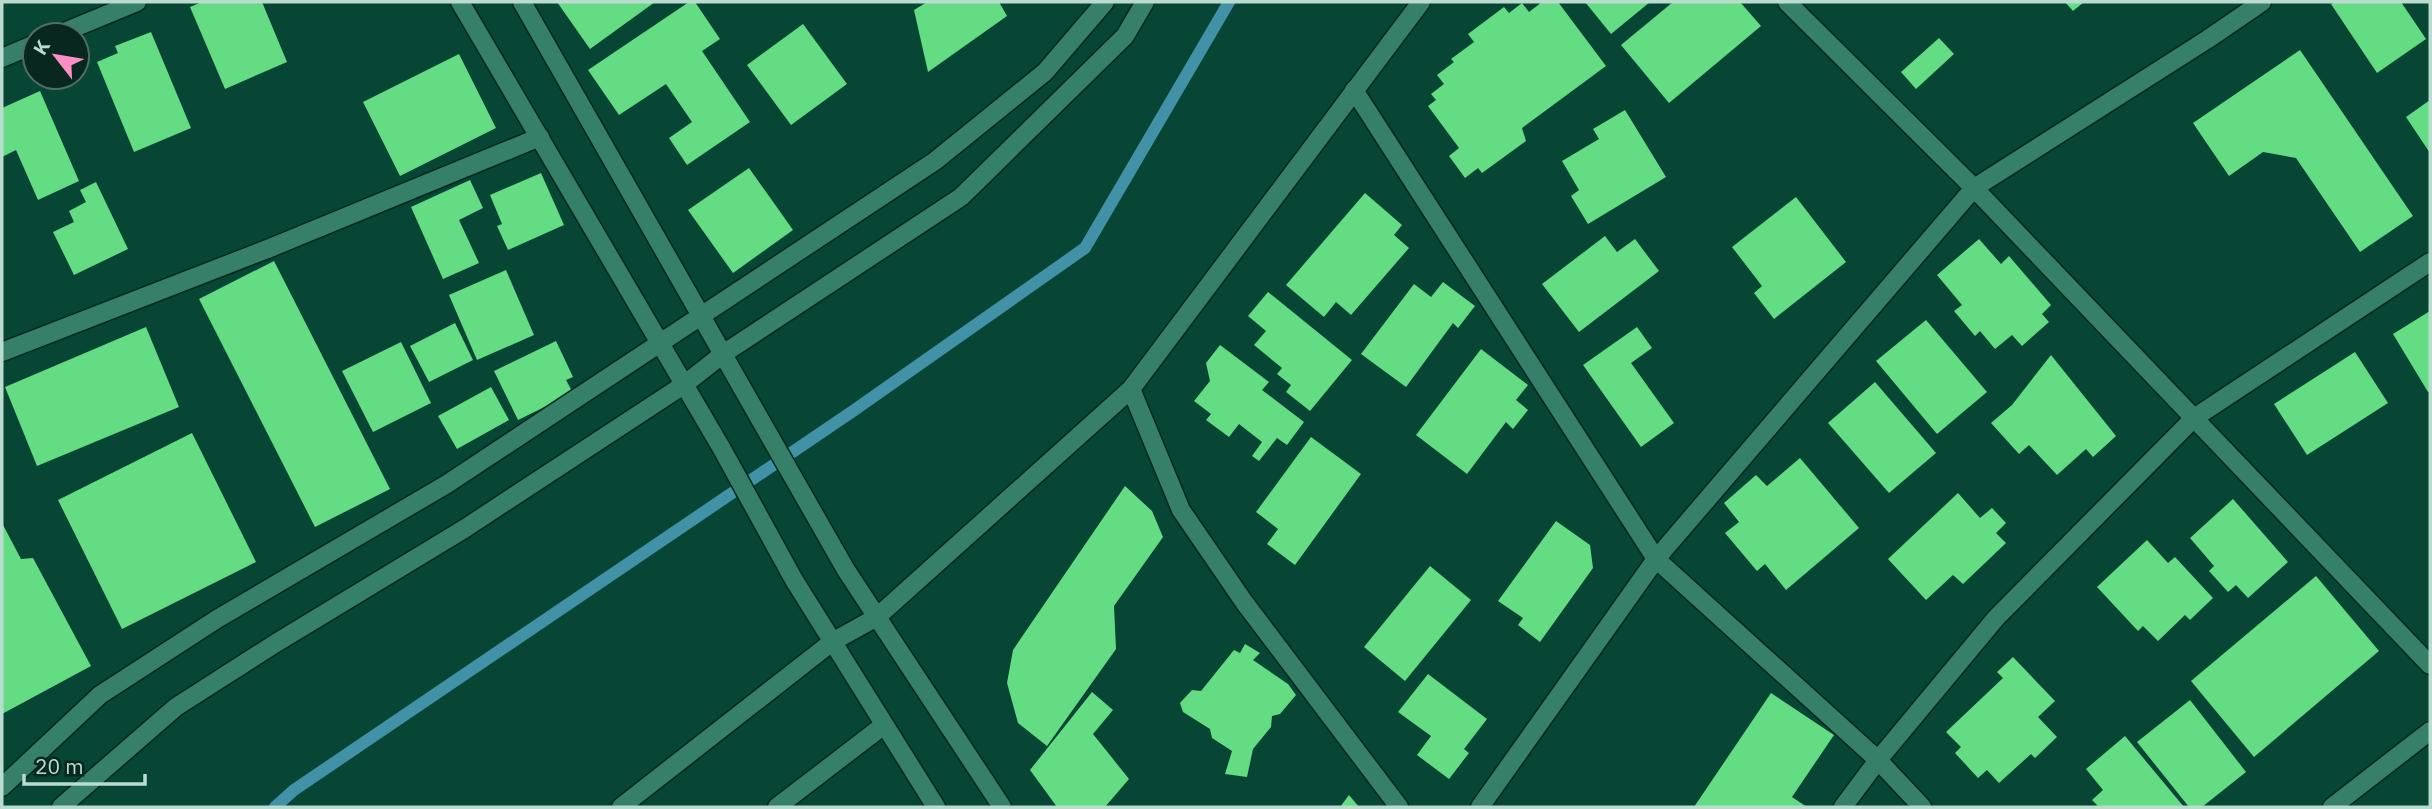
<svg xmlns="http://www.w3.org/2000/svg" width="2432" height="809" font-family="'IBM Plex Sans',sans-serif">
  <rect width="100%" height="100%" fill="#074534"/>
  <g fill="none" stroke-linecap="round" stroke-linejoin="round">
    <!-- stream -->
    <polyline stroke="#4192a7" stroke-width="12" points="275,807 294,790 853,411 1085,248 1229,2"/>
  </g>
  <!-- building -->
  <g fill="#64dc83">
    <polygon points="202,2 262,2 287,62 225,89 190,7"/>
    <polygon points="557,2 655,2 590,49"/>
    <polygon points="689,2 695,2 720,39 702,51 750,122 687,165 669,138 692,122 666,84 619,115 588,70"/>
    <polygon points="927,2 999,2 1007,16 928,72 914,10"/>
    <polygon points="1542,2 1558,2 1606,66 1522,128 1526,141 1482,173 1478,168 1465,178 1449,156 1459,148 1428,106 1436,100 1431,94 1444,84 1437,75 1454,62 1451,59 1474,42 1468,34 1504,7 1509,13 1522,3 1529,12"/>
    <polygon points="1585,2 1650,2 1611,34"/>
    <polygon points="1673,2 1740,2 1761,26 1669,103 1621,45"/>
    <polygon points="2065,2 2084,2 2073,11"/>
    <polygon points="2335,2 2401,2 2426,39 2377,73 2331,4"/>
    <polygon points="803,24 847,84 791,125 747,65"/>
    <polygon points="151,32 191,128 134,152 97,62 118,53 115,46"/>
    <polygon points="1939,38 1954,54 1916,89 1901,72"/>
    <polygon points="2300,50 2413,216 2360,252 2296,158 2263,152 2229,176 2193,123"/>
    <polygon points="459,54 496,128 400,176 363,102"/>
    <polygon points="40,91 79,181 38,200 16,150 2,157 2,108"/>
    <polygon points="2430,100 2430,153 2406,117"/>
    <polygon points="1625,110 1666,177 1588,224 1571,196 1579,190 1562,161 1599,139 1593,129"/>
    <polygon points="749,168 793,230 733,273 688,210"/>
    <polygon points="541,173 564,225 508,250 497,226 502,224 490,195"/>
    <polygon points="470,180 483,208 459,220 479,263 443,279 411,207"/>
    <polygon points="96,182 128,249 74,275 53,232 74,222 69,211 86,202 80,190"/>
    <polygon points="1365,193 1402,225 1394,235 1409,248 1351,315 1336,302 1324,317 1286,285"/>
    <polygon points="1796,197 1846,262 1774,319 1754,293 1762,286 1732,247"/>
    <polygon points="1605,236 1617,252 1635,239 1659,271 1579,332 1542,284"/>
    <polygon points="1979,239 2001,264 2009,256 2051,305 2042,314 2049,322 2022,346 2012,335 1995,349 1980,331 1975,336 1954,311 1962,305 1937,275"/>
    <polygon points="274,261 390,489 315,527 199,299"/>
    <polygon points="506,270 534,335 477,360 449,295"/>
    <polygon points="1443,282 1475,306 1458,328 1453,323 1406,387 1361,354 1414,284 1431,297"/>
    <polygon points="1268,292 1352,360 1310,411 1286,392 1291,385 1277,374 1282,368 1254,345 1266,331 1248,316"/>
    <polygon points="2430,311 2430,391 2428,392 2393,334"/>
    <polygon points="1926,320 1987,392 1937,434 1876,361"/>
    <polygon points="455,323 473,360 429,382 410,346"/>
    <polygon points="146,327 179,407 37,466 5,387"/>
    <polygon points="1637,327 1652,348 1631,363 1674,423 1641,447 1583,365"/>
    <polygon points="556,341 573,377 566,380 573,393 518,420 494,371"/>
    <polygon points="401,342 431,403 373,432 342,371"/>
    <polygon points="1220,345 1269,382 1262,390 1304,422 1287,445 1277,438 1259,461 1252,456 1262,442 1239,424 1229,437 1206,420 1211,414 1194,401 1210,381 1206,363"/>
    <polygon points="1481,349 1528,385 1516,400 1528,410 1513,429 1506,422 1467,474 1416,435"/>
    <polygon points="2355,352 2388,403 2307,455 2274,404"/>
    <polygon points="2051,355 2116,436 2093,457 2086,449 2057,475 2029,445 2019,454 1991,423 2012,405"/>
    <polygon points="1875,382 1936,453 1889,493 1828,423"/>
    <polygon points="491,387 509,420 457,449 438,416"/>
    <polygon points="192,433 256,562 122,629 58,500"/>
    <polygon points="1311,437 1361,474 1295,565 1267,544 1278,529 1256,512"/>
    <polygon points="1800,458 1859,528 1786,590 1765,564 1757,571 1725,533 1739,522 1724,503 1756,475 1767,486"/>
    <polygon points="1125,486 1152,511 1163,537 1114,606 1116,649 1047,746 1018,723 1007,683 1013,650"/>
    <polygon points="1958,493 1980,518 1992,508 2006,523 1996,533 2006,543 1963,584 1953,575 1926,600 1888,559"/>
    <polygon points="2233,499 2288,562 2248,598 2236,585 2228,592 2209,571 2214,566 2190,538"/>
    <polygon points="1556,521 1590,545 1593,568 1540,642 1518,625 1523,618 1498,601"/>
    <polygon points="2,523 21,559 33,558 91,666 2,714"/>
    <polygon points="2147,540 2168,563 2175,557 2213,598 2190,620 2185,615 2158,641 2143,626 2138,631 2097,587"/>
    <polygon points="1430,566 1471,600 1405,681 1364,647"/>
    <polygon points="2316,576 2379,651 2254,757 2191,681"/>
    <polygon points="1245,644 1260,653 1253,660 1288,684 1296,695 1280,714 1272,716 1271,727 1253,749 1247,777 1225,774 1232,751 1212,738 1210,729 1183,712 1180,703 1192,690 1201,691 1234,650 1240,653"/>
    <polygon points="2013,657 2055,701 2038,717 2057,737 2035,758 2031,754 1999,783 1987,770 1978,778 1955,753 1961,747 1946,732 2003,678 1997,672"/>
    <polygon points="1428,674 1487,719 1464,749 1469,753 1449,779 1417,755 1431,736 1398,712"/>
    <polygon points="1092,692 1113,710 1093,734 1129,779 1105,807 1057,807 1030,770"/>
    <polygon points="1771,693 1834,735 1792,797 1807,807 1694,807"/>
    <polygon points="2190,700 2246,772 2202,807 2189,807 2137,742"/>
    <polygon points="2125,736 2184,807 2099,807 2092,800 2103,790 2086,769"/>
    <polygon points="1349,795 1359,807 1340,807"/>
  </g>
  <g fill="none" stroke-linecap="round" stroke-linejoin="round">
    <defs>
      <g id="minor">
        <polyline points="460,2 722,449 794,580 936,807"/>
        <polyline points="522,2 846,570 1002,807"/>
        <polyline points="1787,2 1974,188 2430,665"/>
        <polyline points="57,35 137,2"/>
        <polyline points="2,58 35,44"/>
        <polyline points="1354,90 1656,559 1878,760 1922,807"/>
        <polyline points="2,352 270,248 540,137"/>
        <polyline points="1131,389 1181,510 1244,602 1399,807"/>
        <polyline points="2,787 100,695 217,619 447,484 935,161 1045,72 1105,2"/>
        <polyline points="61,807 176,707 276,643 464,529 685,384 723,354 961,197 1125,36 1145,2"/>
        <polyline points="621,807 832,642 877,617 1131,389 1421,2"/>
        <polyline points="777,807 884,725"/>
        <polyline points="1480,807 1656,559 1974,188 2208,39 2262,2"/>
        <polyline points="1843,807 1878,760 1996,618 2194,418 2430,262"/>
        <polyline points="2332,807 2430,731"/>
      </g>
    </defs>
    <!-- minor casing -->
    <use href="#minor" stroke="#00291d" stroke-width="21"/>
    <!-- minor -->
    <use href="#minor" stroke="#367f68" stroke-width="18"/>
  </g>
  <!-- border -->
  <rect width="2432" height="809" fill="none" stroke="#b9dcce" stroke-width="7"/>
  <!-- north arrow -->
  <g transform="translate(56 56) rotate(301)"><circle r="33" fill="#08271e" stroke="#4f6f64" stroke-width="2"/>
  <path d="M0-5L12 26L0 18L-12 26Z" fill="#fb8fc5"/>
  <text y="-10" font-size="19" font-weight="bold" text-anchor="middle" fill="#b9dcce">K</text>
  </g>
  <!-- scale -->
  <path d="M24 774v10h121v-10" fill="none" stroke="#b9dcce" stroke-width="3.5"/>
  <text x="35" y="774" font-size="21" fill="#b9dcce" stroke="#08271e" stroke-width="5" paint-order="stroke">20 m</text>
</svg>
